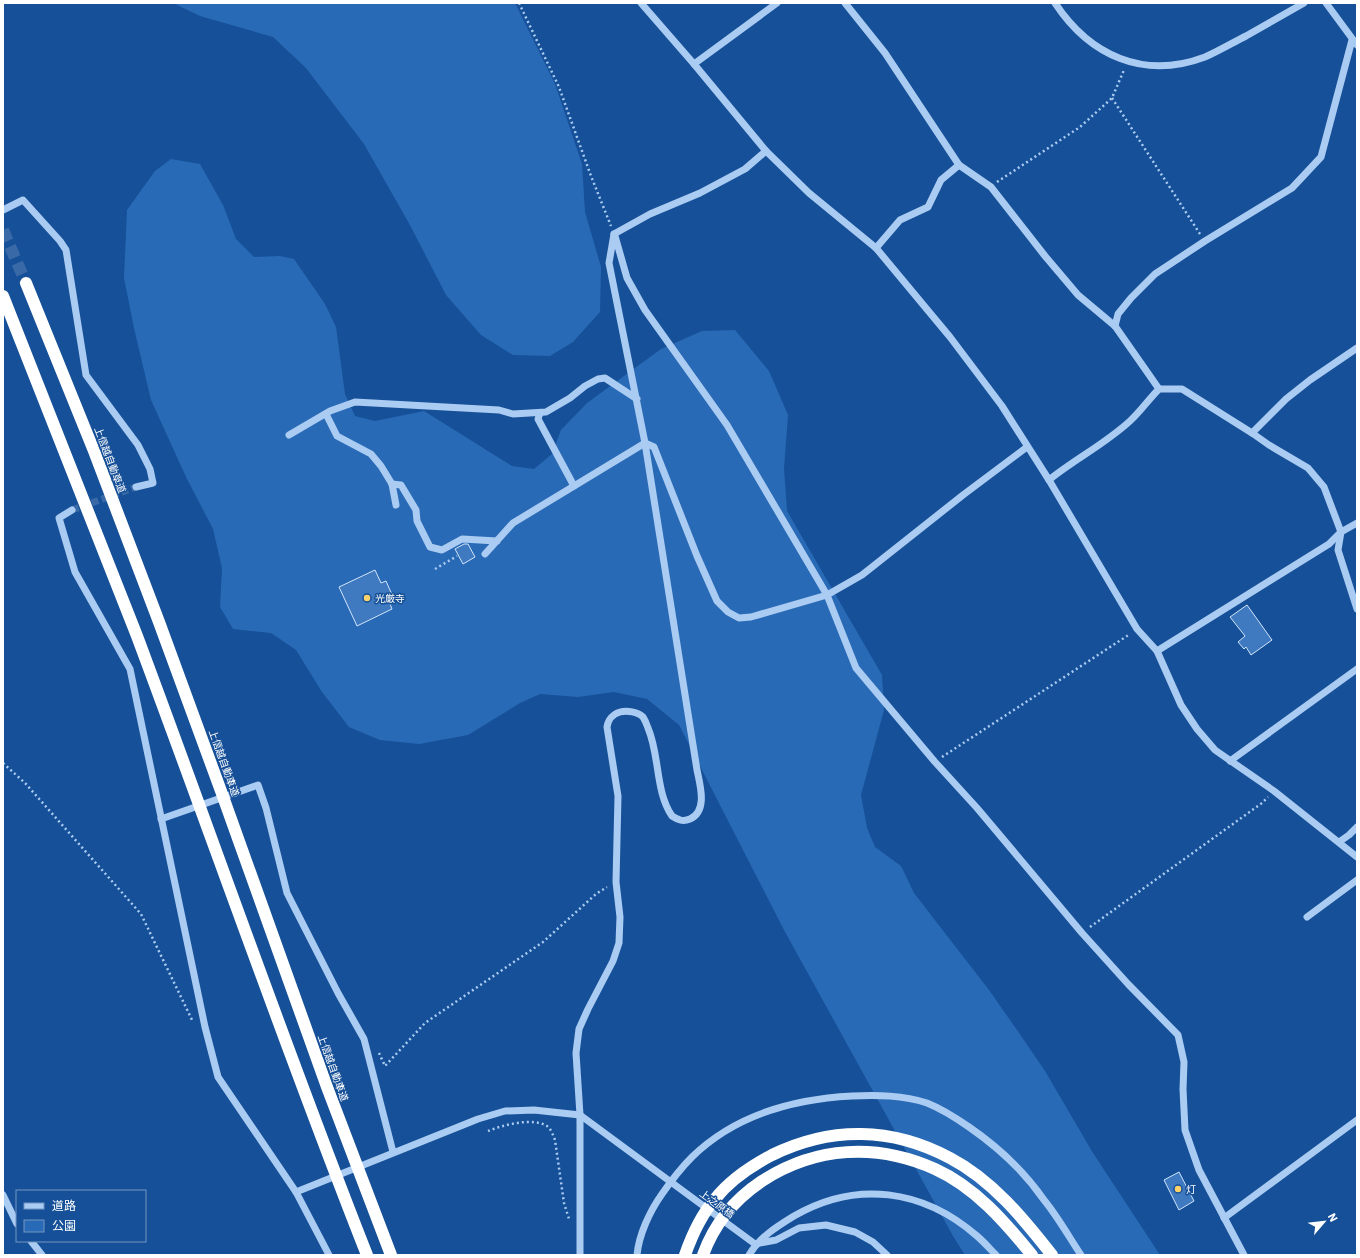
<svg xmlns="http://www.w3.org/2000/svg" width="1360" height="1258" font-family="'IBM Plex Sans','Noto Sans JP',sans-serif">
  <rect width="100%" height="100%" fill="#165098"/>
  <!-- green -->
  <g fill="#296ab6">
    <polygon points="173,3 515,3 555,84 582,164 585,212 601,267 600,312 573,342 550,356 513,355 481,335 446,295 411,227 364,144 306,68 273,37 200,16"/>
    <polygon points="171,159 200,164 223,205 236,239 254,257 280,256 294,259 325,304 336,327 345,394 355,416 375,421 424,411 512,466 534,469 552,454 561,430 587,403 661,349 702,331 735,330 769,371 788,415 784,468 787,511 882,675 884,710 861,795 867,828 875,847 901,866 914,893 989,990 1017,1030 1045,1071 1093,1153 1160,1255 965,1255 953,1236 784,930 679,725 647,699 614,692 578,697 540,694 520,703 468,735 419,744 380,740 349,727 322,692 296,650 271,633 233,629 220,607 222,568 213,529 186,477 151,400 134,328 124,278 127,210 155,171"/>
  </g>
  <!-- building -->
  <g fill="#3f79c0" stroke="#d1e5fc">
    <polygon points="464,544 468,544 475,557 463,564 455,549"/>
    <polygon points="375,570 381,583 386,581 393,597 388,599 392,609 357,626 339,587"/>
    <polygon points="1247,605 1272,640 1251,655 1246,647 1244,649 1238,642 1245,636 1230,617"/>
    <polygon points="1179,1172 1194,1201 1179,1210 1164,1180"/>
  </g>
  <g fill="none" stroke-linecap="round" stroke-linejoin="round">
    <!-- minor-tunnel -->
    <polyline stroke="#396aa7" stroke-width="7" stroke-dasharray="7 3.5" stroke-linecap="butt" points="72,510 136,487"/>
    <!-- highway-tunnel -->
    <polyline stroke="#396aa7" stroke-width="12" stroke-dasharray="12 6" stroke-linecap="butt" points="3,230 26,283"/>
    <!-- path -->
    <g stroke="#aacbf2" stroke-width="2.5" stroke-dasharray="2 3" stroke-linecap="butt">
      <polyline points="519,3 559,87 591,176 611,226"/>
      <polyline points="1112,98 1200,234"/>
      <polyline points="997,182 1080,127 1112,98 1124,70"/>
      <polyline points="435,569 457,556"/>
      <polyline points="942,757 1130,634"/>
      <polyline points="3,763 25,783 141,914 193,1022"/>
      <polyline points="1090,927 1262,803 1268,797"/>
      <polyline points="379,1053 385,1066 425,1023 543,942 596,894 607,887"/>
      <path d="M488,1131C503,1125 532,1117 547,1126C551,1129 553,1135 555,1140L564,1203L569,1219"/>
    </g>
    <!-- minor -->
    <g stroke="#aacbf2" stroke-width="7">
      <polyline points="641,3 694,64 766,151 809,193 876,248 950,337 1002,406 1049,480 1137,629 1157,651 1181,705 1197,729 1215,750 1274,791 1357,857"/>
      <polyline points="845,3 885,53 959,165 991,187 1045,256 1078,295 1115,326 1159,389"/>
      <path d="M1055,3C1090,56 1144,80 1205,57C1219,51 1232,43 1246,36C1265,25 1285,14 1304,3"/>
      <polyline points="1326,3 1357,45"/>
      <polyline points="694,64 777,3"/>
      <polyline points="3,210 23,200 60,241 66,250 86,375 138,445 150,469 153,483 136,487"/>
      <polyline points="614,234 650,214 700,193 745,169 766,151"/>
      <polyline points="615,236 627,278 645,310 727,425 827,595 856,668 935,762 977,808 1082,933 1128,984 1178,1035 1184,1062 1183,1089 1185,1130 1199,1170 1244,1255"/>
      <polyline points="876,248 900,220 928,207 941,180 959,165"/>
      <polyline points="1115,326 1118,314 1131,298 1155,274 1205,241 1292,188 1321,157 1352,40"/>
      <polyline points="540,413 538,419 574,486"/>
      <polyline points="326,414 337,436 371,454 381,466 392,484 396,505"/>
      <polyline points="1252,433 1286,399 1310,380 1357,348"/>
      <polyline points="289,435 330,411 355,402 499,410 513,414 546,412 570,398 585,386 598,379 605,378 637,399"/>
      <polyline points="645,443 654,447 697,556 717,601 728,612 739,618 751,617 827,595 862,575 963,495 1027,447"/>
      <path d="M1049,480C1075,459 1105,444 1130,421C1140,412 1149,399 1159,389H1182L1252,433L1269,445L1308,468L1324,487L1341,532L1338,550L1357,609"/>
      <polyline points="392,484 401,485 416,510 417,521 430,547 442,550 462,539 497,541"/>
      <polyline points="72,510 59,518 75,572 130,669 205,1027 218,1077 296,1192 478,1119 505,1111 534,1110 580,1115 755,1244 776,1240 799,1228 826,1225 855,1232 873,1242 887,1255"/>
      <polyline points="485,554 513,523 645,443"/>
      <polyline points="1157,651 1329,544 1341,532 1357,523"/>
      <polyline points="1230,761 1357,669"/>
      <polyline points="161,819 258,785 266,808 287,893 338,993 364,1039 393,1152"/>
      <polyline points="1339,842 1349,835 1357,827"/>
      <polyline points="1307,917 1357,880"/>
      <polyline points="296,1192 329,1255"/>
      <polyline points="3,1195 17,1224"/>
      <polyline points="1224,1218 1357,1120"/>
      <polyline points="31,1241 42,1255"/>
      <path d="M580,1255V1115L576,1053L579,1029L588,1009L613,961L619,943L620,917L616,882L618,796L607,727C608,720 613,714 620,712C627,710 638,712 643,717C645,720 647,725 648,728C660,756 655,791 672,816C678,820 683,822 690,819C708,811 700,785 697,770L645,443L609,263L614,234"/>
      <path d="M637,1255C639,1234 650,1211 662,1194C671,1181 681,1168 692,1157C735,1115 794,1099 852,1096C877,1095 903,1095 927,1103C942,1109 956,1118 969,1127C998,1147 1024,1171 1044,1200C1058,1217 1069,1237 1081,1255"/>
      <path d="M749,1255C760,1237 776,1227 794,1216C856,1180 923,1189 977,1236C984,1242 990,1249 996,1255"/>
    </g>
    <!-- highway -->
    <g stroke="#fff" stroke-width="12">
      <polyline points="26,283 94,451 159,622 221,791 327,1087 391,1255"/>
      <path d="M3,296C48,409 93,522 137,636C214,842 286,1050 367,1255"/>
      <path d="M685,1255C692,1235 701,1215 715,1199C730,1180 751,1166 772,1155C831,1126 892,1127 950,1158C992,1180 1023,1218 1052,1255"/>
      <path d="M703,1255C714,1224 735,1199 762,1181C816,1146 877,1143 935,1169C975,1187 1005,1222 1032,1255"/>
    </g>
  </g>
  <!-- markers -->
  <g fill="#ffd36b" stroke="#165098" stroke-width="1.5">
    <circle cx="367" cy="598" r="4"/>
    <circle cx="1178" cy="1189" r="4"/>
  </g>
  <g text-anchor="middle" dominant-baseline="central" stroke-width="3" stroke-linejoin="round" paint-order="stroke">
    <!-- street labels -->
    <g font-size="10" fill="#fff" stroke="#165098">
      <text transform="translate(110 460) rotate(69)">上信越自動車道</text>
      <text transform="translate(224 763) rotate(70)">上信越自動車道</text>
      <text transform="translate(333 1068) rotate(70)">上信越自動車道</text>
      <text transform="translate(717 1204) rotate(36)">上之原橋</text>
    </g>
    <!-- poi labels -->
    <g font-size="10" fill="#fff" stroke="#165098" text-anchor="start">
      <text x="375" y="598">光厳寺</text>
      <text x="1186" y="1189">灯</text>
    </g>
  </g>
  <!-- border -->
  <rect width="1360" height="1258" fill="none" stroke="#ffffff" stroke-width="8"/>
  <!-- legend -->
  <rect x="16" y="1190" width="130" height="52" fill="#165098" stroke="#7396c1"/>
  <rect x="24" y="1203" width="20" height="6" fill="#aacbf2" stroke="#7396c1"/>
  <text x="52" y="1210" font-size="12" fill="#ffffff">道路</text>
  <rect x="24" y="1220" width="20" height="12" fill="#296ab6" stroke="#7396c1"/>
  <text x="52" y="1230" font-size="12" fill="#ffffff">公園</text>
  <!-- north arrow -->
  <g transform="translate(1324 1222) rotate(62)" stroke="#165098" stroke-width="3" paint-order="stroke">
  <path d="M0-3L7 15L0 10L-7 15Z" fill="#ffffff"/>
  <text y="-6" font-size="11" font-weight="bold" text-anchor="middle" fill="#ffffff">N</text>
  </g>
</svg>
